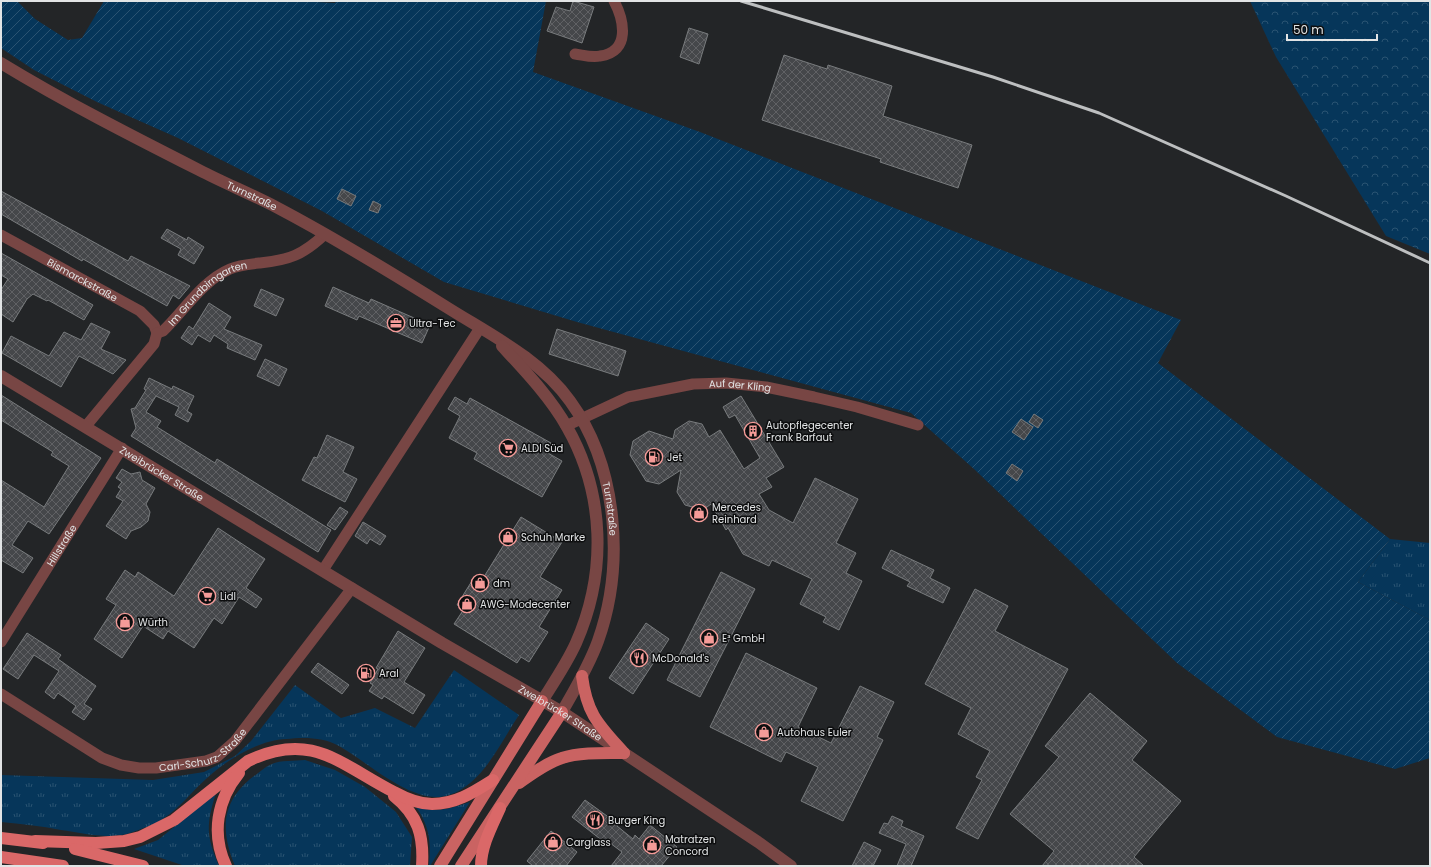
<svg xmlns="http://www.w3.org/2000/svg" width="1431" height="867" font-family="Poppins,sans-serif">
  <defs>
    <pattern id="grass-tufts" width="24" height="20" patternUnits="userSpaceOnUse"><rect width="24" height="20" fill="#06365a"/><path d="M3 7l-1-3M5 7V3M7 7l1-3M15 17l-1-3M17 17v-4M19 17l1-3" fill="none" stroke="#2a5372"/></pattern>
    <pattern id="forest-crowns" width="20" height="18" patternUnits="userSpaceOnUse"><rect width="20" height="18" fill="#06365a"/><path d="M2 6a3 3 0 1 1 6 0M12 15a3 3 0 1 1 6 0" fill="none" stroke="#2a5372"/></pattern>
    <pattern id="garden-furrows" width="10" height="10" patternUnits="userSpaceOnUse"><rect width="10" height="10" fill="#06365a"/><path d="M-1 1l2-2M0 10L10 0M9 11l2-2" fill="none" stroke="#2a5372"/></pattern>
    <pattern id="building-cross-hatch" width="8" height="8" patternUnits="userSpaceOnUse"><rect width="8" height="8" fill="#45474a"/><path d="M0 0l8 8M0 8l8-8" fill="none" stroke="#606164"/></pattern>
  </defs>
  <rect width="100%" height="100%" fill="#232527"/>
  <!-- grass -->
  <g fill="url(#grass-tufts)">
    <polygon points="1390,539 1430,543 1430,620 1358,582"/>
    <path d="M454,670L519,715C500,743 483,784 449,795C414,807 368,762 339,746C324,737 303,737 286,739C258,740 225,761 206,779C191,792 180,808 164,818C154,825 141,829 130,833C108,840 83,833 61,830C41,826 21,824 1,822V775L153,780L204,772L235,756L251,741L295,685L341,718L375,708L415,728Z"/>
    <path d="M305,760L335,770L365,787L396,812L412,837L410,866H235C220,830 221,801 254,776C260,772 266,766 272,764C280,760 296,761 305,760Z"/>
    <path d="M216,793C206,825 206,835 219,866H185L134,849L158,840Z"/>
    <path d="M470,802L430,866H429C431,843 430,827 416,807C440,813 447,809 470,802Z"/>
  </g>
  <!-- forest -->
  <polygon fill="url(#forest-crowns)" points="1250,1 1430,1 1430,254 1386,236 1276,57"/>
  <!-- garden -->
  <polygon fill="url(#garden-furrows)" points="1,1 17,1 35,19 68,40 82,38 104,1 299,1 335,3 336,1 546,1 533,72 700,132 1181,320 1158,363 1390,539 1358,582 1430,620 1430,758 1395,769 1277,737 1177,663 974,469 911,413 577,322 444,282 322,211 178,138 97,102 34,70 1,48"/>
  <!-- building -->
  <g fill="url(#building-cross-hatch)" stroke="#787b7d">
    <polygon points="573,1 594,7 582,43 547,31 556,7 570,11"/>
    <polygon points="689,28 708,34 699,64 680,57"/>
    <polygon points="784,55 827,69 828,65 892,86 883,116 972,145 958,188 880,162 881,159 762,120"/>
    <polygon points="342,189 356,196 351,206 337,199"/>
    <polygon points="1,191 128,261 131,256 190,286 179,299 173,295 167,306 83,259 82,261 1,214"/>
    <polygon points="373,201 381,205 378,213 369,210"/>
    <polygon points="167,229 187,240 188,237 204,247 194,264 178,255 181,249 161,238"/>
    <polygon points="1,253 93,305 84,320 48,300 47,301 33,294 27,299 13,322 1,314 1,290 8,279 1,275"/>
    <polygon points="333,287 369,303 371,299 430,325 422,343 359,316 357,320 325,306"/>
    <polygon points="261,289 284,299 276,316 254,306"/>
    <polygon points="209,303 231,317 224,329 262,345 255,360 227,348 228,344 214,335 210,342 198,335 192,345 181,338 189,326 193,329"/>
    <polygon points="91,323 110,332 101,349 126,360 113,374 79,356 61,387 2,353 11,336 49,356 64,332 81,340"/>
    <polygon points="557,329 626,351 618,376 549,354"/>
    <polygon points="265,359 287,369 279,386 257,376"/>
    <polygon points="149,378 172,389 173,386 194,396 187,411 192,414 188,422 175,415 179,407 156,396 146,412 161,421 157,427 215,463 217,459 331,530 318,552 131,436 136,428 131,409 135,408 146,390 144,389"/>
    <polygon points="1,395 101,458 49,534 28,521 12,545 33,558 23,573 1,560 1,480 44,507 69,466 51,455 53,452 1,420"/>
    <polygon points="741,396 784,467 766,478 772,487 759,494 769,510 793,523 815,478 858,499 836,543 856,553 846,573 862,581 839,630 823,622 826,617 800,604 812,579 772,560 769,566 743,554 728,528 726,530 711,504 703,510 685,505 677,492 681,470 659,484 646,481 630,455 633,441 649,431 673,439 675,430 689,421 702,424 709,437 720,430 744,469 760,458 735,415 729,418 723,407"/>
    <polygon points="455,397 467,404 470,398 551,443 546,452 562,461 542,497 474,459 477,453 449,438 460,416 448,409"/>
    <polygon points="1034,414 1043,420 1038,428 1029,422"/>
    <polygon points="1021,419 1033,427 1024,440 1012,432"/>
    <polygon points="327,435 354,447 343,472 357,479 345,502 302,480 314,457 317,458"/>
    <polygon points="1012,464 1023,471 1017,481 1006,473"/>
    <polygon points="122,469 131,474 140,472 142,480 155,488 146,504 150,512 148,521 141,527 131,531 126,539 106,526 123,501 116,497 121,489 118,487 122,482 116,478"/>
    <polygon points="340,507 348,512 335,530 327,525"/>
    <polygon points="521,517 562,542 540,577 562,590 539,627 548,632 529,662 521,657 517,663 454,624 464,609 457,605 475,576 482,580"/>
    <polygon points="363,522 386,536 380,545 370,539 367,544 355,536"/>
    <polygon points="218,528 265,559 246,588 262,599 256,608 239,597 222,624 214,618 194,648 168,631 163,639 143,626 122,658 94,639 116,605 106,599 125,570 135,577 138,572 174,596"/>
    <polygon points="891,550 934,570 930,578 950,588 943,603 907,586 910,582 882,568"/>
    <polygon points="721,572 755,589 700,697 667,680"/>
    <polygon points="975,589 1008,606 995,631 1068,669 978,839 956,828 982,780 976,777 990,751 958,734 971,708 925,684"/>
    <polygon points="646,623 669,639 633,694 609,678"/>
    <polygon points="398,631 425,648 404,682 425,695 413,714 384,696 382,699 369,691 373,685 370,683 378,669 376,668"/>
    <polygon points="27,633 61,655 58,659 96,686 84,704 92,709 84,720 72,712 76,706 58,693 54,699 45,692 59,671 34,655 18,679 3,669"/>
    <polygon points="746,653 817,688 798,727 831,743 860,686 894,702 877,737 883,740 843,821 801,801 818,767 786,752 781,762 710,727"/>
    <polygon points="318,663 349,685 342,694 311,672"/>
    <polygon points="1090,693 1147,741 1132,760 1181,801 1134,857 1144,866 1042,866 1054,851 1010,814 1059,757 1045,746"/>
    <polygon points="585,800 618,824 617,826 633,839 635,835 639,839 650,825 677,847 661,866 611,866 622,852 606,840 604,842 572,817"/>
    <polygon points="892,816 903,821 901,826 924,836 911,866 897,866 906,844 879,833 884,823 888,824"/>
    <polygon points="551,831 577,852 566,866 533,866 527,861"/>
    <polygon points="864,842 881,850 873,866 852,866"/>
  </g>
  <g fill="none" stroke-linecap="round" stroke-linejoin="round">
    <!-- minor -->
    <g stroke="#784644" stroke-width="11">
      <path d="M575,54C583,55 592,58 600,56C631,52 624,20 614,1"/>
      <path id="s1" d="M1,235L140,311L154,325L157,333"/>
      <path id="s2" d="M157,333L163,331C184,311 202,281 230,269C239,265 250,264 260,263C289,260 303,255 325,234"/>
      <polyline points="86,426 154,344 157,333"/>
      <path id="s3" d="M566,426L628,397L693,384L726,383L766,387L814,397L857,407L918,425"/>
      <polyline points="323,570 480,328"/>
      <path id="s4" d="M1,642L122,448"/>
      <path id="s5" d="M1,694L102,758L121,765L139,768H156L206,761L217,757L235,741L352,588"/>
    </g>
    <!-- tertiary -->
    <g stroke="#784644" stroke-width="12">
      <path id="s6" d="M1,63C65,102 132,136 199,170C224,183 251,194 276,207C335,238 392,273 448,308C491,335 540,359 570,401C618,467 625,565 598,641C589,666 575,689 562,712"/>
      <path d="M502,346C525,371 550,397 567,427C605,494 607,573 576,643C567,663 554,682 542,701"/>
      <path id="s7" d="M1,376L442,643L562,712L758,842L791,866"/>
    </g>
    <!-- primary -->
    <g stroke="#ca6362" stroke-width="12">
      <path d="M582,676C587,715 599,725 624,753"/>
      <path d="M519,783C532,774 546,763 562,758C579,752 605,753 624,753"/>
      <polyline points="440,866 542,701"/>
      <polyline points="461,866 562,712"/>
    </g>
    <!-- trunk -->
    <g stroke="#da6868" stroke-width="12">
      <path d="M394,796C418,815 424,836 422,866"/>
      <polyline points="1,838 43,843"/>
      <path d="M35,841L96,843L124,841L140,837L174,820L248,761C312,730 341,765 394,792C405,798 419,804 432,804C456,804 474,792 493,780"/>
      <polyline points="75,849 143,866"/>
      <polyline points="1,857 63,866"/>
      <path d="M226,866C211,834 217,800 239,773"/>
      <path d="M481,866C481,846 492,826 500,808"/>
    </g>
    <!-- rail -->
    <polyline stroke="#bdbfc0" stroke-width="3" points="741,1 993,77 1099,113 1286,196 1430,263"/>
  </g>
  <!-- icons -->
  <defs>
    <symbol id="office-ring" viewBox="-11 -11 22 22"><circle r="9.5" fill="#0d0e0f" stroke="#f59b98" stroke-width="1.5"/><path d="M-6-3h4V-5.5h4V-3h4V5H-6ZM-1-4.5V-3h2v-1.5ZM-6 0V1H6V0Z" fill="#f59b98"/></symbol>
    <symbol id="building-ring" viewBox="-11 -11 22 22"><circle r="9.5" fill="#0d0e0f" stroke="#f59b98" stroke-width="1.5"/><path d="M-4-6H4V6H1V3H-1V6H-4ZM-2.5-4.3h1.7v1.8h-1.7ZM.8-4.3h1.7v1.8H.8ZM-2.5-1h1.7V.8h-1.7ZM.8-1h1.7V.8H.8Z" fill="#f59b98"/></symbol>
    <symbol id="supermarket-ring" viewBox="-11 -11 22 22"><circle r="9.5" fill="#0d0e0f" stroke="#f59b98" stroke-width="1.5"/><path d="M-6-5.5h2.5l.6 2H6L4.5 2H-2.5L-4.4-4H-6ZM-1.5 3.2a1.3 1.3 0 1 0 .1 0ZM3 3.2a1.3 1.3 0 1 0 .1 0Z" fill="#f59b98"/></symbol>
    <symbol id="fuel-ring" viewBox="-11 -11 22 22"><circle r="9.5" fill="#0d0e0f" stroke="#f59b98" stroke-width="1.5"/><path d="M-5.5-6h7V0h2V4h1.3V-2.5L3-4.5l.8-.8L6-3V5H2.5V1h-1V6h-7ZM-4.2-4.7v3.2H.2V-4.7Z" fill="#f59b98"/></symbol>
    <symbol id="shop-ring" viewBox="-11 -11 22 22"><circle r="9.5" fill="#0d0e0f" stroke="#f59b98" stroke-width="1.5"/><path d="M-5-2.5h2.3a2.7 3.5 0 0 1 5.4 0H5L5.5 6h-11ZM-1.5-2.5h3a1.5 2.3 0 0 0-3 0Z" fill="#f59b98"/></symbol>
    <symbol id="restaurant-ring" viewBox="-11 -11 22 22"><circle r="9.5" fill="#0d0e0f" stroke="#f59b98" stroke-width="1.5"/><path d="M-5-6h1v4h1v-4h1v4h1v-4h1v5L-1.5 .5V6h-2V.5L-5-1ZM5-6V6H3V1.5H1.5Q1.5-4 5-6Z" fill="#f59b98"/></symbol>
  </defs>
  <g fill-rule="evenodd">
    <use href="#office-ring" x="386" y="313" width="20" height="20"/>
    <use href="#building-ring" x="743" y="421" width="20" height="20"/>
    <use href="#supermarket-ring" x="498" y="438" width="20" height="20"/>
    <use href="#fuel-ring" x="644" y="447" width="20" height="20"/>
    <use href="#shop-ring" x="689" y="503" width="20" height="20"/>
    <use href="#shop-ring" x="498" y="527" width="20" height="20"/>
    <use href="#shop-ring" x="470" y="573" width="20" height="20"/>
    <use href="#supermarket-ring" x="197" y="586" width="20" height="20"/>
    <use href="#shop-ring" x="457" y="594" width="20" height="20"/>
    <use href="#shop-ring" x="115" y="612" width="20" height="20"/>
    <use href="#shop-ring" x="699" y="628" width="20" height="20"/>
    <use href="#restaurant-ring" x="629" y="648" width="20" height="20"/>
    <use href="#fuel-ring" x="356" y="663" width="20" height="20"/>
    <use href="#shop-ring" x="754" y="722" width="20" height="20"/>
    <use href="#restaurant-ring" x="585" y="810" width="20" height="20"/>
    <use href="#shop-ring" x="543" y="832" width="20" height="20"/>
    <use href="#shop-ring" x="642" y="835" width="20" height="20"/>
  </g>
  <g text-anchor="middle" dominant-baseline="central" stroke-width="3" stroke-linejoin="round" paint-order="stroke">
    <!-- street labels -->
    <g font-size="10" fill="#e2e4e5" stroke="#0d0e0f">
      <text stroke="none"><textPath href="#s6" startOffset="284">Turnstraße</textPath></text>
      <text stroke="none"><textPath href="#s1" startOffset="93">Bismarckstraße</textPath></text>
      <text stroke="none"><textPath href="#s2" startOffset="66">Im Grundbirngarten</textPath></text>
      <text stroke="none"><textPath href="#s3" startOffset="182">Auf der Kling</textPath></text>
      <text stroke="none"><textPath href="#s7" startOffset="188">Zweibrücker Straße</textPath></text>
      <text stroke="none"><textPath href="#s6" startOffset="781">Turnstraße</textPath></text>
      <text stroke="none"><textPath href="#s4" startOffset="114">Hillstraße</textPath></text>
      <text stroke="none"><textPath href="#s7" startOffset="653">Zweibrücker Straße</textPath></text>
      <text stroke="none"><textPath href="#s5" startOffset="227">Carl-Schurz-Straße</textPath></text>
    </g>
    <!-- poi labels -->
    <g font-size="10" fill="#e2e4e5" stroke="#0d0e0f" text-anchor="start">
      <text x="409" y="323">Ultra-Tec</text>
      <text x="766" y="425">Autopflegecenter<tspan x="766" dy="12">Frank Barfaut</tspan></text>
      <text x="521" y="448">ALDI Süd</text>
      <text x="667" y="457">Jet</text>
      <text x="712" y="507">Mercedes<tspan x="712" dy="12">Reinhard</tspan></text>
      <text x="521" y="537">Schuh Marke</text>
      <text x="493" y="583">dm</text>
      <text x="220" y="596">Lidl</text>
      <text x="480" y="604">AWG-Modecenter</text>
      <text x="138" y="622">Würth</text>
      <text x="722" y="638">E³ GmbH</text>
      <text x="652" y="658">McDonald's</text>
      <text x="379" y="673">Aral</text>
      <text x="777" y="732">Autohaus Euler</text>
      <text x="608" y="820">Burger King</text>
      <text x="665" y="839">Matratzen<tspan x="665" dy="12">Concord</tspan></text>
      <text x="566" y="842">Carglass</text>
    </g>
  </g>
  <!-- border -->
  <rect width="1431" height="867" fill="none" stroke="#e2e4e5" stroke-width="4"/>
  <!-- scale -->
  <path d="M1287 34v6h90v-6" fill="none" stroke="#e2e4e5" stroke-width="2"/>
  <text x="1293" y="34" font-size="12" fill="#e2e4e5" stroke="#0d0e0f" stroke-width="3" paint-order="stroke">50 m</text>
</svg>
